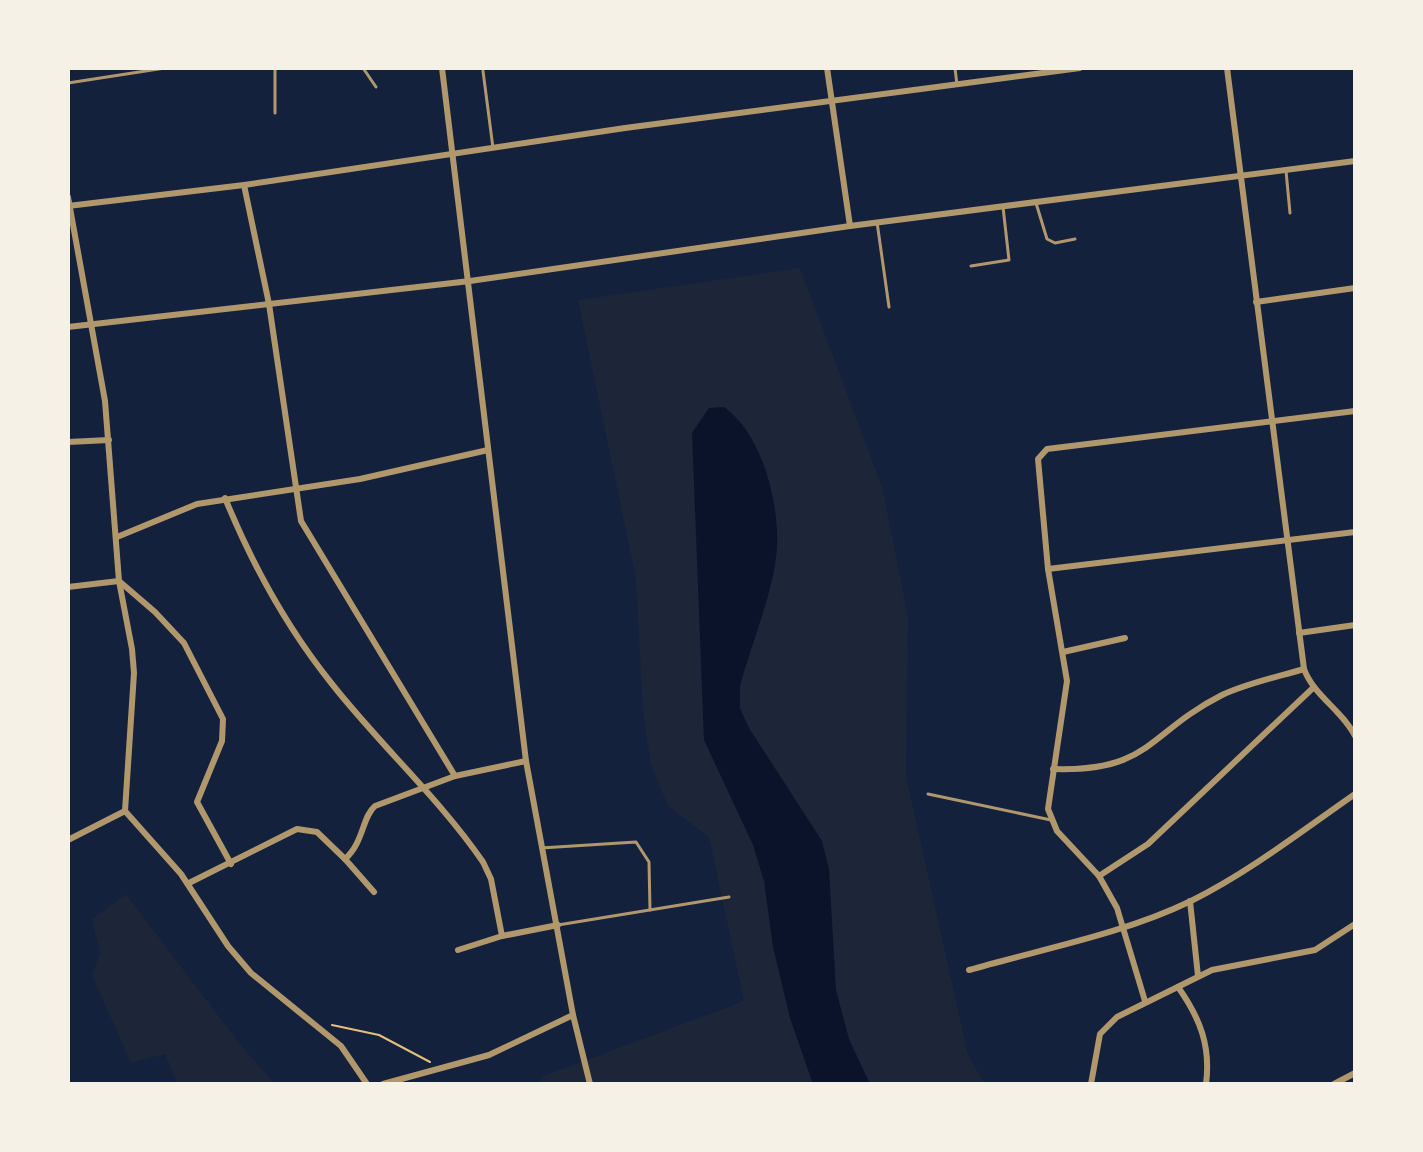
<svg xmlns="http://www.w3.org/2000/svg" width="1423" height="1152" font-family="'Roboto Serif',serif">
  <rect width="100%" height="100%" fill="#14213d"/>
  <!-- green -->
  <g fill="#1d2539">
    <polygon points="800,268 882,487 908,617 906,776 968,1055 985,1084 536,1084 544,1076 744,1001 709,837 668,806 651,765 643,712 636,579 578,300"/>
    <polygon points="126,894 238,1042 275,1084 178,1084 165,1054 131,1063 92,975 100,953 92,919"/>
  </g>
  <!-- water -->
  <path fill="#0b132b" d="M724,407C762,434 779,501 777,547C775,588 751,645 740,686V708L749,728L822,841L829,869L836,990L849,1039L870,1084H813L790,1018L773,947L764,881L753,845L704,740L692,433L709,408Z"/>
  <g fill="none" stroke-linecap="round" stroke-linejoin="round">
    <!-- path -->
    <polyline stroke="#e5c07b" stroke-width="2" points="332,1025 379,1035 430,1062"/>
    <!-- service -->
    <g stroke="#b1986c" stroke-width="3">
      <polyline points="363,68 376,87"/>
      <polyline points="955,68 957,85"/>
      <polyline points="483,71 493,148"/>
      <polyline points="68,83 165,68"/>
      <polyline points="275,113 275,68"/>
      <polyline points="1286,171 1290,213"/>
      <polyline points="1036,203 1047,239 1055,243 1075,239"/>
      <polyline points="877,222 889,307"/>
      <polyline points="971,266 1009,260 1003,207"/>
      <polyline points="928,794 1051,820"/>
      <polyline points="541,848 636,842 649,862 650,910"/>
      <polyline points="558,925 729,897"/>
    </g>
    <!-- minor -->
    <g stroke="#b1986c" stroke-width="6">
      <polyline points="827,68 850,226"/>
      <path d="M1227,68L1304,669C1314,696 1342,710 1355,736"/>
      <polyline points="244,185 269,304 301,521 455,776"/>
      <polyline points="68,197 105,401 119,581 132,649 134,673 125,811 181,874 228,946 251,973 341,1046 367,1084"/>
      <polyline points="68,206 244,185 625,128 1080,68"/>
      <polyline points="1256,302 1355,288"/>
      <polyline points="68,327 470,281 850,226 1355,161"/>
      <polyline points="68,442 109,440"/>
      <path d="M225,498C252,564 287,628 332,684C380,745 439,798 483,862L491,879L502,936L558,925"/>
      <polyline points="117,537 197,504 360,479 488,450"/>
      <polyline points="1048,569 1355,532"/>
      <polyline points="68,587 119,581 155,612 184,643 223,719 222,741 197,802 231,864"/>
      <polyline points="1299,633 1355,625"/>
      <polyline points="1063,652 1125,638"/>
      <path d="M1053,769C1151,772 1147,733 1222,695C1247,683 1277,677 1304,669"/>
      <polyline points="68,840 125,811"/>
      <polyline points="345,859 374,892"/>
      <polyline points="1099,876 1148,844 1314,687"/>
      <path d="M189,883L297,829L317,832L345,859C364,842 362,817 375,806L455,776L526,761"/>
      <polyline points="1190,901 1198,976"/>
      <polyline points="458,950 502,936"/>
      <path d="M969,970C1042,949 1123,934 1191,901C1249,872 1302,831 1355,794"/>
      <path d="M1178,987C1200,1018 1211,1046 1206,1084"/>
      <polyline points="1145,1001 1117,908 1099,876 1057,831 1048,809 1067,681 1048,569 1038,459 1047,449 1355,411"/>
      <polyline points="573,1015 590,1084"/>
      <polyline points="383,1084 489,1055 573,1015 526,761 442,68"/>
      <polyline points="1091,1084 1100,1034 1117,1017 1212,970 1315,950 1355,924"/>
      <polyline points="1334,1084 1355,1073"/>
    </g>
  </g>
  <!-- border -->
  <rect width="1423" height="1152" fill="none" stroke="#f6f1e7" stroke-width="140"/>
</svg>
